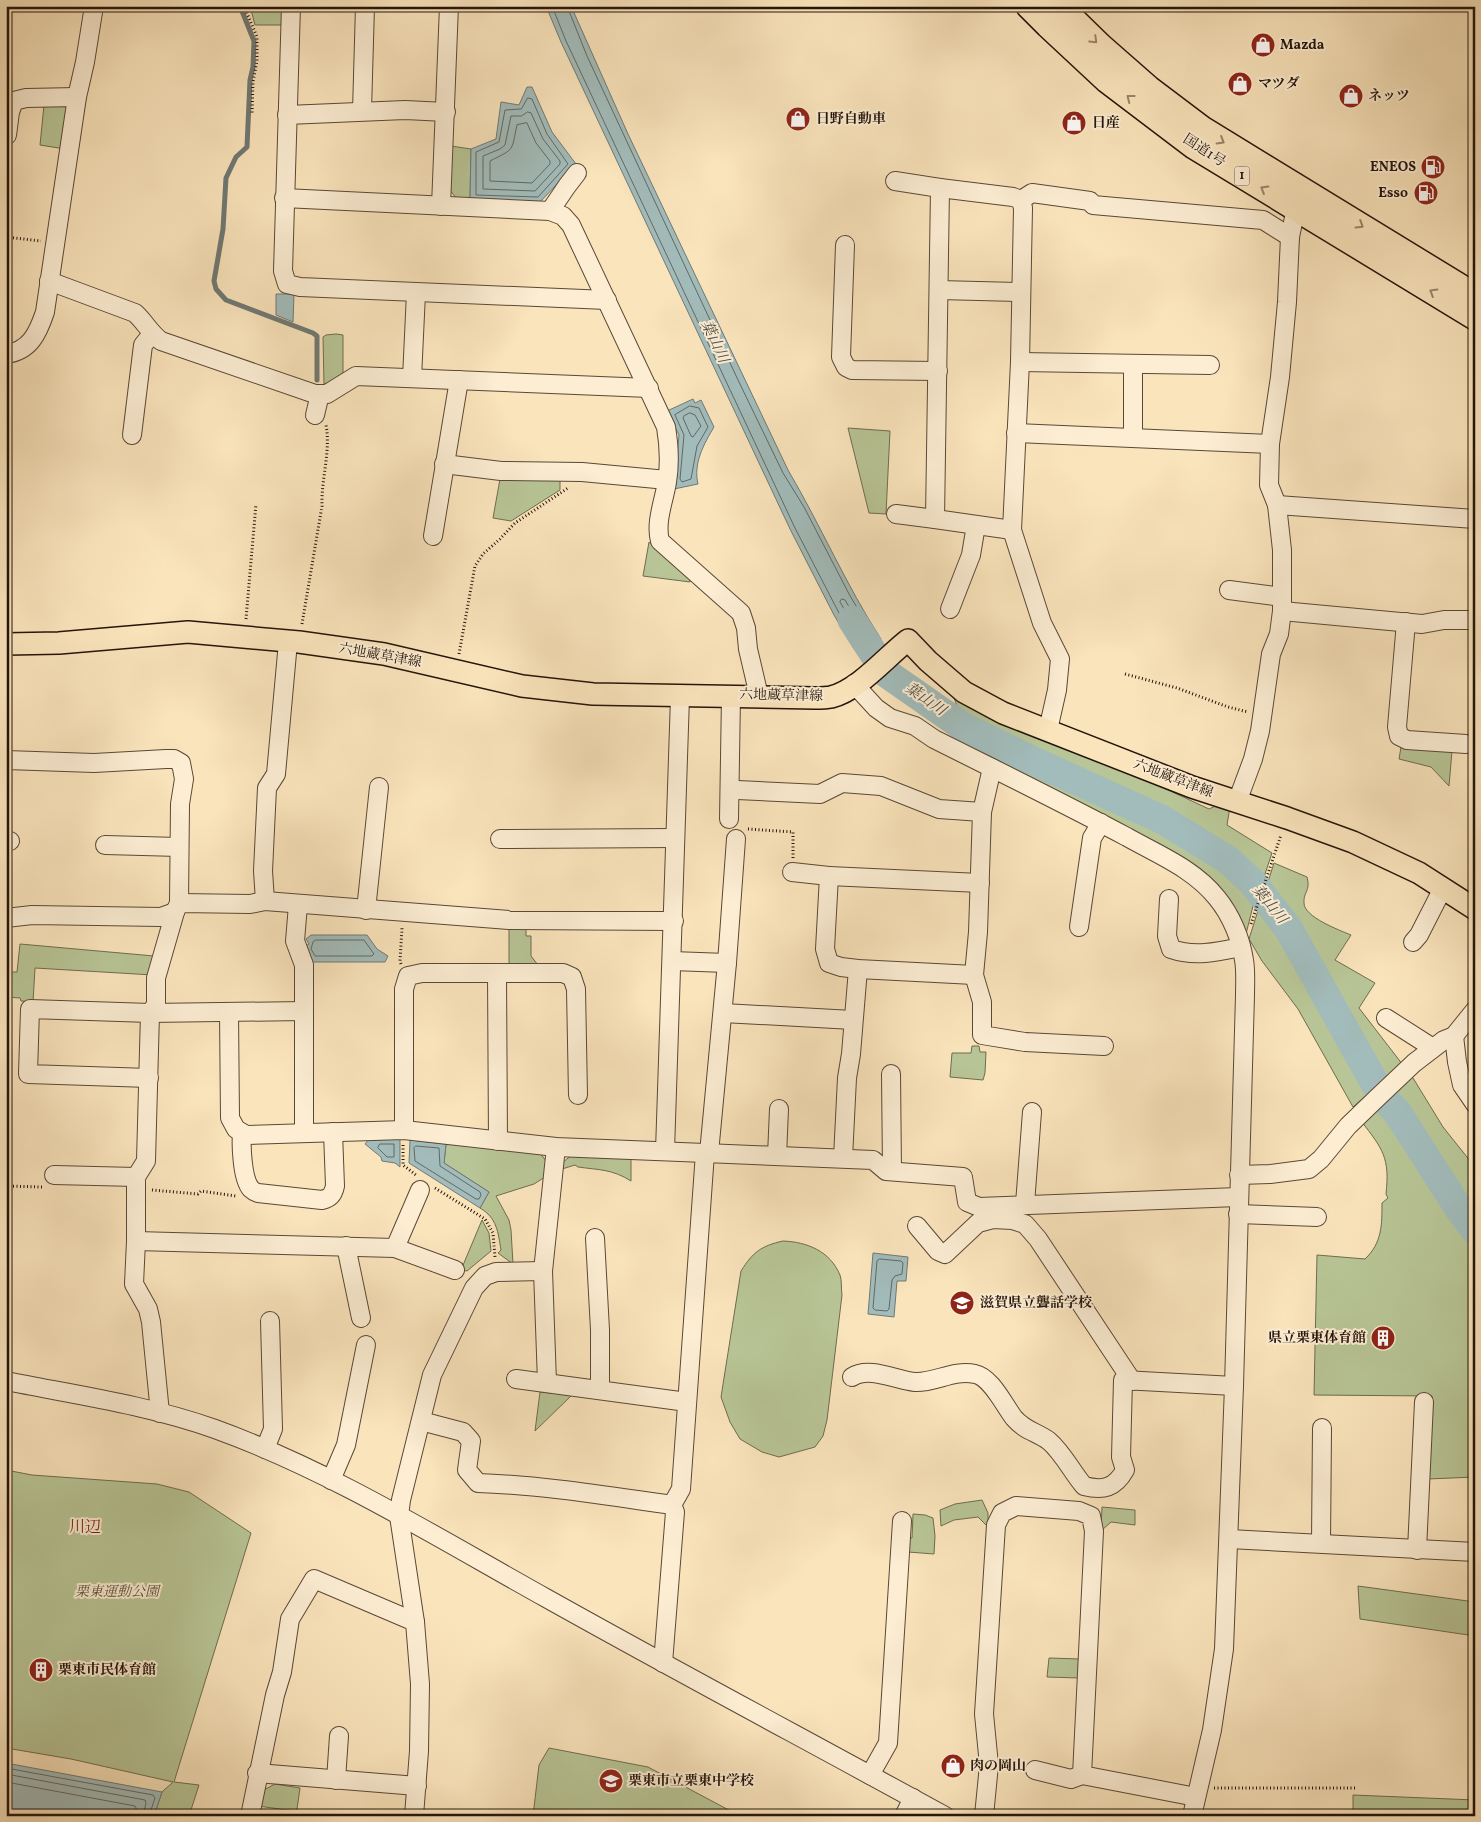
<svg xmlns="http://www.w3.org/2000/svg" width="1481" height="1822" font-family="Vollkorn,'Noto Serif JP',serif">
  <rect width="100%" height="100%" fill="#fae4bc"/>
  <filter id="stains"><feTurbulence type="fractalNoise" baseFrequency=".004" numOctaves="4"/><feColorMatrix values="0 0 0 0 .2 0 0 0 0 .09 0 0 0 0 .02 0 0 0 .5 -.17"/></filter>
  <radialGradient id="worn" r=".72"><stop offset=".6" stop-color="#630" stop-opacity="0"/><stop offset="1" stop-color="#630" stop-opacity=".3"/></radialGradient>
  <!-- green -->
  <g fill="#b8c596" stroke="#6e6c50">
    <polygon points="250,6 284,6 284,25 255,25"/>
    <polygon points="44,105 65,106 72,114 65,149 40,145"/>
    <polygon points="451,146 471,149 470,200 457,199 449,189"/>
    <polygon points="336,334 343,335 343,373 331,382 324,384 323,337 326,335"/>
    <polygon points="848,428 890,431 886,514 869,513"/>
    <polygon points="500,479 560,479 560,490 511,521 493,518"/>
    <polygon points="649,542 690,579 690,582 643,576"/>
    <polygon points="952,692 1156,782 1164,788 1209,809 1220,804 1230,807 1227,825 1272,853 1263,880 1190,821 1070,763 1030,747 970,719 958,709"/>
    <path d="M957,730L1185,840L1216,857L1256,894L1246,934C1237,917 1230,898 1217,884C1191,855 1138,834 1103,816C1053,790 1003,763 954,736Z"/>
    <polygon points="1401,747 1452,751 1449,786 1431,767 1399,759"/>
    <path d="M1274,863L1307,877C1311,891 1303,892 1304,903C1304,917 1339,930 1351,935L1335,960L1375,983L1359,1008L1413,1078L1443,1127L1475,1167V1207L1425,1141L1391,1091L1385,1077L1376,1069L1334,996L1308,944L1287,909L1267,885Z"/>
    <polygon points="1261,901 1295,953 1321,1005 1367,1084 1367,1087 1370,1092 1353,1107 1298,1009 1262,961 1249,939"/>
    <polygon points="509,927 526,928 526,936 531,936 531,956 538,965 509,966"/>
    <polygon points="20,944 154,956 153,975 35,968 33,1002 21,1001 20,998 6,997 6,972 17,972"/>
    <polygon points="972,1046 979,1046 980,1052 986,1052 985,1073 983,1080 950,1077 952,1053 971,1053"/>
    <path d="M1376,1104L1386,1110L1414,1152L1430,1182L1475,1244V1477L1428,1479L1432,1396L1314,1395L1317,1255L1365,1259C1382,1243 1382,1225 1382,1203L1388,1198L1386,1194C1390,1158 1383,1149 1361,1121Z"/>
    <path d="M446,1144L539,1152L547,1162L545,1177L534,1184L496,1196L509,1220L511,1230L513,1264L498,1253L501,1250C498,1232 497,1218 480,1208L489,1192L444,1163Z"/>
    <path d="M573,1154L631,1157V1181C612,1169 599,1170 578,1167L575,1165L562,1169V1163Z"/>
    <polygon points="482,1220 489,1233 491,1251 467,1271 461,1270"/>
    <path d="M783,1241C807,1242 830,1251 840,1275C842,1281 841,1289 842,1295L827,1420L823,1436L815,1447L779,1457L762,1452L740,1439L730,1422L721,1397L741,1271C753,1252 761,1246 783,1241Z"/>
    <polygon points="540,1392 572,1395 535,1431"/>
    <polygon points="6,1470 32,1475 157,1484 189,1492 251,1533 174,1782 199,1785 189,1816 154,1816 162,1792 173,1782 71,1759 6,1748"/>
    <polygon points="982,1500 988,1513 988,1527 978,1517 954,1520 941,1526 940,1510 955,1504"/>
    <polygon points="1102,1507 1135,1510 1135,1525 1111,1522 1101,1531"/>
    <polygon points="913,1514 925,1515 933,1518 935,1536 934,1554 908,1552 909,1538 912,1538"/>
    <polygon points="1358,1586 1475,1602 1475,1636 1360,1619"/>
    <polygon points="1049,1658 1080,1659 1079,1678 1047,1677"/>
    <polygon points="549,1748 648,1767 740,1816 533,1816 539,1765"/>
    <polygon points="275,1784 300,1788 296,1816 294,1811 258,1806 262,1791"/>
    <polygon points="1353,1795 1475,1800 1475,1816 1353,1816"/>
  </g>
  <!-- water -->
  <g fill="#a2bcbb" stroke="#707974">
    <path d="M546,6H571L628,134L788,470C821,526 846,585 881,639L876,650L865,661L854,649L834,615L791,531L561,42Z"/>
    <polygon points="527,87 532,87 552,132 576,164 540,202 470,200 471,149 496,139 501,102 519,105"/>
    <polygon points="276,294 294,294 293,322 276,315"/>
    <path d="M693,399L695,403L701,400L714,427C704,444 693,463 698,484L674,489L679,435L667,411Z"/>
    <polygon points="311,935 367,935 377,949 388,956 385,962 311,962 304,947 309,944 306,939"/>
    <polygon points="369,1139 400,1139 400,1167 395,1163 382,1161 381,1157 365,1144"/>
    <polygon points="410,1140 446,1144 444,1163 489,1192 480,1208 409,1163"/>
    <polygon points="873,1253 908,1257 906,1281 897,1281 894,1317 868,1314"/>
    <polygon points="6,1763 162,1792 154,1816 6,1816"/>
  </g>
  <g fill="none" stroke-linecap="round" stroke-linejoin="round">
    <!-- shore -->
    <g stroke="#636862" stroke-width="1">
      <polyline points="552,6 566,41 795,528 839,613 864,652 866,652 872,647 875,638 849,594 804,507 783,473 738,380 587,56 567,6"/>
      <polygon points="528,98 532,99 547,134 568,164 538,197 476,195 476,152 499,142 505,110 521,109"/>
      <polygon points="528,112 531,113 543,139 560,161 560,164 535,191 483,189 483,156 500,149 505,145 511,116 521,116"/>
      <path d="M527,123L536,143L550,161V164L532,183L490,181V161C515,148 511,153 517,125Z"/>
      <polygon points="690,406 699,408 708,427 697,446 691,479 682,482 680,479 684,435 675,415"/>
      <polygon points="690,413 695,415 701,426 693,437 691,436 683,418 684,416"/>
      <polygon points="842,599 845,600 868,639 867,643 863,642 840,602"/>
      <polygon points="316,940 364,940 374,954 372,956 315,956 311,949 313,942"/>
      <polygon points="380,1144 394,1144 394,1157 387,1157 378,1148"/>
      <polygon points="416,1146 439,1148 440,1166 480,1192 481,1195 479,1199 476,1199 415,1161 414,1148"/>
      <polygon points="880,1259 901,1261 903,1263 902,1274 895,1276 892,1280 889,1309 887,1311 875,1310 873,1308 877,1261"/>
      <polyline points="6,1768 153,1795 155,1798 149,1816"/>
      <polyline points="6,1774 145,1800 146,1803 143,1816"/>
      <polyline points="6,1782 135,1806 136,1808 136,1816"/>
    </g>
    <!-- stream -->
    <polyline stroke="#707974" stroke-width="5" points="240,6 254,41 253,67 250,80 247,147 236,157 226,178 223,229 214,281 216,289 226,300 313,333 317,336 317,380"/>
    <!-- river -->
    <polyline stroke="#a2bcbb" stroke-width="29" points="852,620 886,673 962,726 1040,764 1163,820 1228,860 1252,882 1288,928 1383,1098 1397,1112 1459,1209 1475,1230"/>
    <defs>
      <g id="minor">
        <polyline points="291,6 283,271 287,284 300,287 607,300"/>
        <polyline points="362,111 365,6"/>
        <polyline points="287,115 405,110 446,112"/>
        <polyline points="7,135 10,112 14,101 26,98 77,97"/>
        <polyline points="895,181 940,188"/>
        <path d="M284,198L550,211L563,216L571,225L666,427C669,445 670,464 667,482C664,501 655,522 660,541L741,613L746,628L748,649L759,696"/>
        <polyline points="1021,200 1032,193 1090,201 1093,205 1263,220 1290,237"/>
        <polyline points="441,206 449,6"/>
        <polyline points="550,211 567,186 577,173"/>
        <polyline points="845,245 841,357 846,367 852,370 938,371"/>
        <path d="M49,281L135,313C145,322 150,333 161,341L315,394H327L356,376L649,388"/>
        <polyline points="939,290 1021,292"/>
        <path d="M6,354C30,351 38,333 45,312L77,97L85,62L94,6"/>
        <polyline points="1020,362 1210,365"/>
        <polyline points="1133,364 1133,438"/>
        <polyline points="412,378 416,293"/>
        <polyline points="315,415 320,394"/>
        <polyline points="1016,433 1270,444"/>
        <polyline points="132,435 143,345 152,334"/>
        <polyline points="444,464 501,471 582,472 667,480"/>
        <polyline points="1277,505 1475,519"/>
        <polyline points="896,514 935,519"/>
        <polyline points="1012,530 935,519 940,188 1013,197 1021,200 1023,208 1020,362 1012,530 1042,623 1060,659 1057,690 1048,730"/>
        <polyline points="433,536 459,380"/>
        <polyline points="1229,590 1282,597"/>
        <polyline points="950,609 971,555 976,525"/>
        <polyline points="1282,611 1422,624 1444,620 1475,620"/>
        <polyline points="1406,622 1397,727 1399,736 1407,740 1466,744"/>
        <path d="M854,684L876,708L890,718L915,726L934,739C998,771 1063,803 1127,837C1159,855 1194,869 1217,898C1231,915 1241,939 1244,960C1246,971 1245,984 1245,995L1234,1386L1224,1649L1212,1730L1192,1816"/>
        <polyline points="6,760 94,763 166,759 174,759 181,763 184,779 180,804 179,903"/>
        <polyline points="992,768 982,812 978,932 974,975 982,1002 982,1035 1025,1042 1104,1046"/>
        <polyline points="737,790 820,794 842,783 881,786 939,809 982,812"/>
        <polyline points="1237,802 1253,759 1260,731 1271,654 1279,634 1282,611 1282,550 1277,505 1269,485 1270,444 1280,377 1287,302 1290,237 1298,198"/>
        <polyline points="729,819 731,696"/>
        <polyline points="500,839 675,838"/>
        <polyline points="6,840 10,841"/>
        <polyline points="105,845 179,847"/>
        <polyline points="792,872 829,876"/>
        <path d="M1169,899L1167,936L1171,949C1194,957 1217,952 1241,947"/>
        <polyline points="265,901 263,871 267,788 276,774 288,642"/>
        <polyline points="298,905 295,941 304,965 304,1133"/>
        <polyline points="366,910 379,787"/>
        <polyline points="6,918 32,915 161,917 175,912"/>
        <polyline points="1079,927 1092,838 1101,823"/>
        <polyline points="1413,942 1419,935 1443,888"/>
        <polyline points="672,961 727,963"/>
        <polyline points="497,973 498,1141"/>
        <polyline points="974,975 858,969 841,967 829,963 825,949 829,876 980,883"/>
        <polyline points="229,1012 230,1118 236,1129 246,1135 404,1130 556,1147 705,1153"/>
        <polyline points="723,1013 853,1020"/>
        <polyline points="1386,1018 1433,1048"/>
        <polyline points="1454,1036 1457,1062 1462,1085 1475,1104"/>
        <polyline points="891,1074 892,1171"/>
        <polyline points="149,1078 28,1074 30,1009 150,1013 304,1011"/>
        <polyline points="404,1130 404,989 408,976 422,973 563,973 572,977 576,989 578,1095"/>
        <path d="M242,1133C241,1145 242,1179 251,1189C253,1191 255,1192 258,1193L322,1200C330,1198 333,1195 335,1186L333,1132"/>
        <polyline points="665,1151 680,697"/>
        <polyline points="709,1153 727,963 736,839"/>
        <polyline points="777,1156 779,1109"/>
        <polyline points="843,1158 847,1078 851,1054 858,969"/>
        <polyline points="54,1175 136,1177"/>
        <polyline points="1239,1175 1270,1174 1309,1169 1321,1159 1348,1126 1376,1099 1414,1063 1444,1040 1454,1036 1475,1010"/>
        <polyline points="1025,1204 1032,1112"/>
        <polyline points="1238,1214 1317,1217"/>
        <polyline points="917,1226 938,1251 945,1254 978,1223 993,1219 1012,1220 1025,1224 1038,1239 1132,1381"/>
        <polyline points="595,1238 600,1330 600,1390"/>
        <polyline points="136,1241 395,1248 455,1270"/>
        <polyline points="346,1246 361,1318"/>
        <polyline points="395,1248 420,1190"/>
        <path d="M852,1377C869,1366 896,1380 915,1382C935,1383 954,1369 975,1374C991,1377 1004,1405 1014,1418C1025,1431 1037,1432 1049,1441C1063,1453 1072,1472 1084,1486C1103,1491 1115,1488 1125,1470L1121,1457L1123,1380L1234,1386"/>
        <polyline points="516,1379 687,1402"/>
        <path d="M6,1381C76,1395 148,1405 215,1429C331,1471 438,1538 546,1598C678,1672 812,1743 945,1816"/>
        <polyline points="547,1382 543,1271 556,1147"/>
        <polyline points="160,1413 151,1322 148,1309 134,1284 136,1241 136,1177 146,1161 150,1013 156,1005 156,978 175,912 179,903 250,904 265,901 509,920 674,921"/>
        <path d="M421,1421L463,1432L471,1441L467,1470L478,1483C543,1485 608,1496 672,1505"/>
        <polyline points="265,1449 273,1429 270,1321"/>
        <polyline points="331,1480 346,1445 366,1345"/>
        <polyline points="672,1505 681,1489 705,1153 873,1160 886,1171 963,1177 967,1202 979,1207 1238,1197"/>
        <polyline points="1229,1539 1475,1552"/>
        <polyline points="1321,1543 1322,1428"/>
        <polyline points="1417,1550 1424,1402"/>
        <polyline points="663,1663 675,1512 672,1505"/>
        <polyline points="1035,1770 1071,1779 1082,1775"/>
        <polyline points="257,1773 417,1786"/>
        <polyline points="870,1775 888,1743 902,1521"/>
        <polyline points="336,1780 339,1736"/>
        <polyline points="250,1816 275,1695 282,1672 290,1619 314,1579 415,1622"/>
        <polyline points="414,1816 419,1751 420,1684 415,1622 399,1516 401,1500 432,1375 474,1288 485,1276 496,1272 543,1271"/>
        <polyline points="904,1816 913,1798"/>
        <polyline points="984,1816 989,1765 984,1714 996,1525 1002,1513 1016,1506 1079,1511 1091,1516 1094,1531 1082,1775 1196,1797"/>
      </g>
      <path id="major" d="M6,644L59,643L188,632L299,642L384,654L522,686L593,694L815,698C820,698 826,698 831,697C859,690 886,657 908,640L928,661L964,692L1003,713L1192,787L1287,818L1353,842L1419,873L1475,909"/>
      <g id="highway">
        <polyline points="1029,6 1048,25 1107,80 1194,146 1475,317"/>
        <polyline points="1059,6 1100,46 1149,89 1202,129 1475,296"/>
      </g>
    </defs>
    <!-- minor casing -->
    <use href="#minor" stroke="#5a4836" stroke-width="20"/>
    <!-- major casing -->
    <use href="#major" stroke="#24140a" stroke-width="24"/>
    <!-- highway casing -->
    <use href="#highway" stroke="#24140a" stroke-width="28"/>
    <!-- path -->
    <g stroke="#24140a" stroke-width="3" stroke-dasharray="1 2.5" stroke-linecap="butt">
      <polyline points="244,6 257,37 257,61 253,82 252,114"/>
      <polyline points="6,237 41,241"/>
      <polyline points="246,619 256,504"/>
      <path d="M302,624L322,506C321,479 331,451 326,425"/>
      <polyline points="459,654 475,566 483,554 500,539 515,523 568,488"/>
      <polyline points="1125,674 1177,688 1228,707 1248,712"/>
      <polyline points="748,829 793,832 793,858"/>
      <polyline points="1251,924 1281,835"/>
      <polyline points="401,964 400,961 402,928"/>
      <polyline points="403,1145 403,1165 416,1175"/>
      <polyline points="6,1186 42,1187"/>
      <polyline points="435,1188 485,1219 493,1233 495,1257"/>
      <polyline points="152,1190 198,1194 201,1191 236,1196"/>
      <polyline points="1004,1767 1020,1768"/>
      <polyline points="1214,1788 1357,1788"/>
    </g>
    <!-- minor -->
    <use href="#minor" stroke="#fcedd3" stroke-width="18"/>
    <!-- major -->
    <use href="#major" stroke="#fae4bc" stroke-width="21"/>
    <!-- highway -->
    <use href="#highway" stroke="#fae4bc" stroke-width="25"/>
  </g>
  <!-- one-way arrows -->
  <defs><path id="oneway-chevron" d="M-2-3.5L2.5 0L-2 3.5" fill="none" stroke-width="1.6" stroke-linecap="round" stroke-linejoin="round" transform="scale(1.25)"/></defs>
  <g stroke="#9a866c">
    <use href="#oneway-chevron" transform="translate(1094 40) rotate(44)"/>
    <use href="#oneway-chevron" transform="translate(1130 98) rotate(-142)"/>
    <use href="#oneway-chevron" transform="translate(1221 141) rotate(31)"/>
    <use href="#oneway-chevron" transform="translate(1264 189) rotate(-149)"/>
    <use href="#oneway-chevron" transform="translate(1360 225) rotate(32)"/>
    <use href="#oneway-chevron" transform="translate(1433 292) rotate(-149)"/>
  </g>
  <!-- icons -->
  <defs>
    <symbol id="shop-disc" viewBox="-11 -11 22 22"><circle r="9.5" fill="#8f2418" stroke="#fcedd3"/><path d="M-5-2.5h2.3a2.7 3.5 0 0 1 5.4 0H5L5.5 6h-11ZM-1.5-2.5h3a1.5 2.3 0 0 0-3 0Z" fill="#fff"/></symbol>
    <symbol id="fuel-disc" viewBox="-11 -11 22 22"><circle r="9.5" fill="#8f2418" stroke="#fcedd3"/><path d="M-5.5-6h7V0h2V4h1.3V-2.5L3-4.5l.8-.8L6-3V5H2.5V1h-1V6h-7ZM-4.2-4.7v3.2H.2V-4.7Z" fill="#fff"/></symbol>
    <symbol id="school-disc" viewBox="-11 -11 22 22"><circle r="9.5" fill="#8f2418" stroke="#fcedd3"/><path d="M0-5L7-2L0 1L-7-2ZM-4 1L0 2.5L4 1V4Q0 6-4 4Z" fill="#fff"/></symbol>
    <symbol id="building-disc" viewBox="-11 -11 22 22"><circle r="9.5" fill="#8f2418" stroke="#fcedd3"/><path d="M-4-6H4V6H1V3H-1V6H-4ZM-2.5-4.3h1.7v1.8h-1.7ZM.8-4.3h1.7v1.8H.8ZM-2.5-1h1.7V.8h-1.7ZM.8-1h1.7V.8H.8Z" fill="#fff"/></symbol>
  </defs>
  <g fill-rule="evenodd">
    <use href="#shop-disc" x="1249" y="31" width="28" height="28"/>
    <use href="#shop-disc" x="1226" y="70" width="28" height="28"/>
    <use href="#shop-disc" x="1337" y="82" width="28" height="28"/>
    <use href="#shop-disc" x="784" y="105" width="28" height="28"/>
    <use href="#shop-disc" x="1060" y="109" width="28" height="28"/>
    <use href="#fuel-disc" x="1419" y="153" width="28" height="28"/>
    <use href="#fuel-disc" x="1412" y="179" width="28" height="28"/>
    <use href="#school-disc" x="948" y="1289" width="28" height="28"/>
    <use href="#building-disc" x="1369" y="1324" width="28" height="28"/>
    <use href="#building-disc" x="27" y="1656" width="28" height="28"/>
    <use href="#shop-disc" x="939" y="1752" width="28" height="28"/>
    <use href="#school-disc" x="597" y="1767" width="28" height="28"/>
  </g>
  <g text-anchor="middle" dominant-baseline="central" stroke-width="4" stroke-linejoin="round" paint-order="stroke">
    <!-- shield labels -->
    <rect fill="#fcedd3" stroke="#655546" stroke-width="1" x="1234.5" y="166.5" width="15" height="19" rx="4"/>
    <g font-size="12" font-weight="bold" fill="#24140a">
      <text x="1242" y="176">1</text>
    </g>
    <!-- poi labels -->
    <g font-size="14" font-weight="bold" fill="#24140a" stroke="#fcedd3" text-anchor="start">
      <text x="1280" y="45">Mazda</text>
      <text x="1258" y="84">マツダ</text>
      <text x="1368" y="96">ネッツ</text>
      <text x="816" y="119">日野自動車</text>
      <text x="1092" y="123">日産</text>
      <text x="1416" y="167" text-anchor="end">ENEOS</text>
      <text x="1408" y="193" text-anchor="end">Esso</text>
      <text x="980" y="1303">滋賀県立聾話学校</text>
      <text x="1366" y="1338" text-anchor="end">県立栗東体育館</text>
      <text x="58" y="1670">栗東市民体育館</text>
      <text x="970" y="1766">肉の岡山</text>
      <text x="628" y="1781">栗東市立栗東中学校</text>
    </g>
    <!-- street labels -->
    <g font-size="14" fill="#24140a" stroke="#fcedd3">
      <text transform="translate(1204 151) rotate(33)">国道1号</text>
      <text transform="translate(380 656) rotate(10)">六地蔵草津線</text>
      <text transform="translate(781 696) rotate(1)">六地蔵草津線</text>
      <text transform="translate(1173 779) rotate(21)">六地蔵草津線</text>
    </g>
    <!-- park labels -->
    <g font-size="14" font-style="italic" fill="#58523b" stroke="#fcedd3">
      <text x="117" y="1592">栗東運動公園</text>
    </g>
    <!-- water labels -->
    <g font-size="15" font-style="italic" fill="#504f48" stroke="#fcedd3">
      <text transform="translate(714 342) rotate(65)">葉山川</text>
      <text transform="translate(925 700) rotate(35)">葉山川</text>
      <text transform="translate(1269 905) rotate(51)">葉山川</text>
    </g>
    <!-- quarter labels -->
    <g font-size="16" fill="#7a1f14" stroke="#fcedd3">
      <text x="85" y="1528">川辺</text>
    </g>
  </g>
  <!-- margin -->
  <rect width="1481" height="1822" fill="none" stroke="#fae4bc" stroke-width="25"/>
  <rect x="8" y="8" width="1466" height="1807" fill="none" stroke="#24140a" stroke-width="2.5"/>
  <rect x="12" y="12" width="1456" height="1797" fill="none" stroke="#24140a"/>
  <rect width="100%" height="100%" filter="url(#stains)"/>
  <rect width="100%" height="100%" fill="url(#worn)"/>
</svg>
